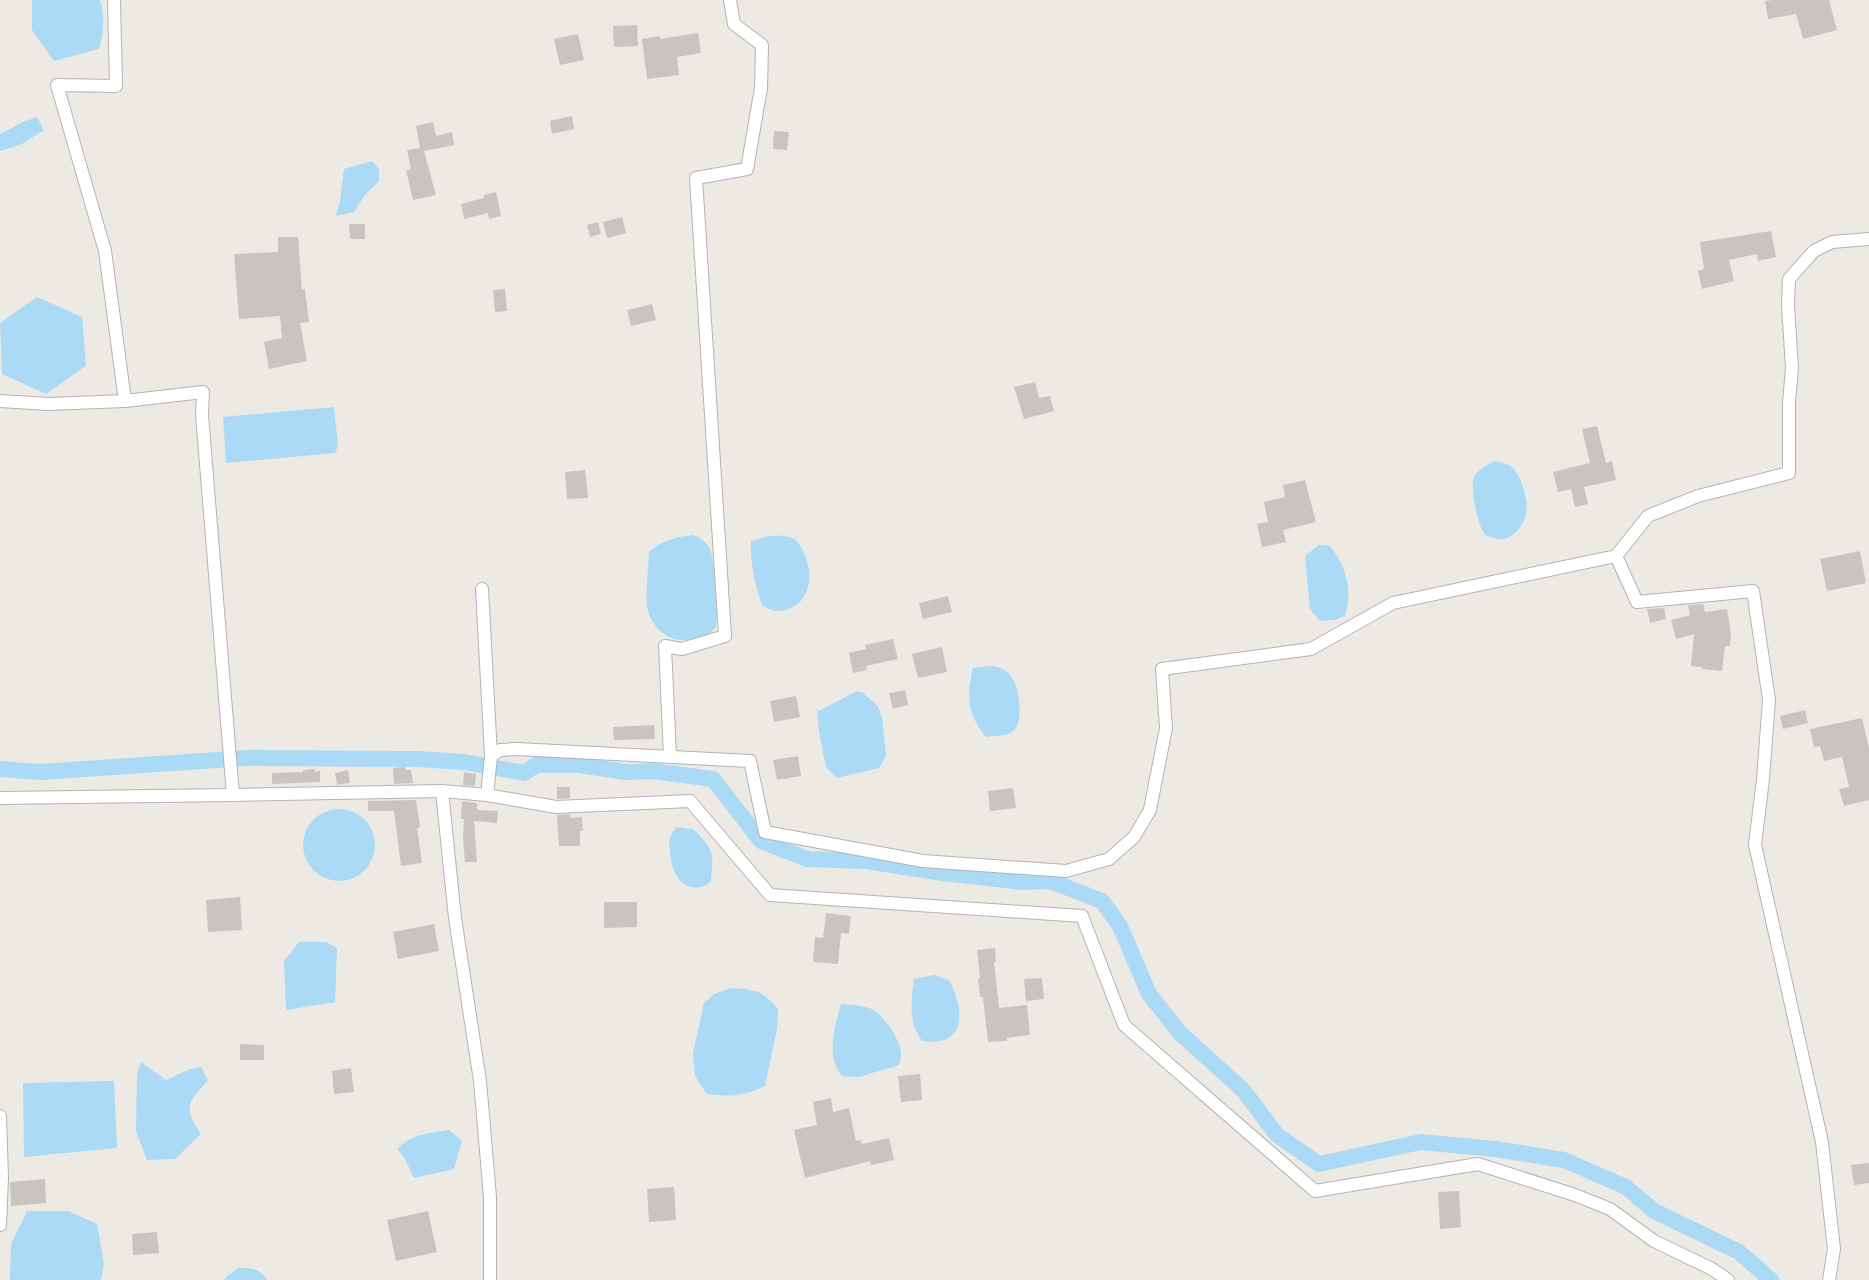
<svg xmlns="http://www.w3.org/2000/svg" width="1869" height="1280" font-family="Karla,sans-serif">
  <rect width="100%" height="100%" fill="#edeae4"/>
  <!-- water -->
  <g fill="#aadaf6">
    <path d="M32,0H100C105,18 104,32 99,49L54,61L32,30Z"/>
    <polygon points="37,117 44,130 22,144 0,151 0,134 23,122"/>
    <polygon points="372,161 379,169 379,181 364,196 354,212 336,216 340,201 344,169"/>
    <polygon points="37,297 82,317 86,366 46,394 2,374 0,323"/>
    <polygon points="334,407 338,446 335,453 226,463 223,417"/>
    <path d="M1494,461C1498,462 1505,463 1509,465C1521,471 1529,502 1526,514C1523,525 1515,537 1504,539C1498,540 1491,537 1485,535C1478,525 1471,493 1473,480C1475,471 1486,466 1494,461Z"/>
    <path d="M693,535C701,538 705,541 710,549C714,558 721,620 715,628C708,638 697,639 685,640C666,642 648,623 647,605C645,588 649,569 649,552C662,540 676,537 693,535Z"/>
    <path d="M769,536C776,536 786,535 792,538C797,540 799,544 802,549C816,574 811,610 776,611C772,611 766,607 762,605C755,584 750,564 751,541Z"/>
    <path d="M1319,545L1330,546C1346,566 1353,590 1345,616L1335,620L1320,621L1310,609L1305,556Z"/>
    <path d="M992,666C999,667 1005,669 1010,675C1019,684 1025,722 1013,731C1006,736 994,736 986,737C968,715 966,696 973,668Z"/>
    <polygon points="855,692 862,692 878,706 882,718 886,756 879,768 837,778 826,767 819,732 817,708 819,711"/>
    <circle cx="339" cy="845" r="36"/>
    <path d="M676,827L693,829C714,849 714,854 711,881C700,893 682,888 675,873C671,864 668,847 670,837C671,834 675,830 676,827Z"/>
    <polygon points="299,942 326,942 337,948 335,1002 286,1010 284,961"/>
    <path d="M934,975L949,980C965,1011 967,1047 922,1041C908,1021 911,1001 914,979Z"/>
    <path d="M731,988C755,990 761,989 778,1009L777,1029L765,1086C743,1096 731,1097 707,1094L695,1076L693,1053L704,1003L714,994Z"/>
    <path d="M841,1004C850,1005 861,1005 869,1008C883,1013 900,1039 901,1053C902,1056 900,1061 899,1065L859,1077L842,1076C825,1057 835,1026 841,1004Z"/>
    <path d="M141,1062L166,1080L190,1069L201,1067L208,1080C187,1104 183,1106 201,1134L175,1159L147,1160L136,1131L137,1073Z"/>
    <polygon points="114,1081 117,1148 24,1157 23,1083"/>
    <path d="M449,1130L462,1141L454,1169L414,1178L404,1157L397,1149C413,1133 428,1134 449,1130Z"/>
    <polygon points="27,1211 68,1211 97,1224 104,1264 101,1280 10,1280 11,1244"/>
    <path d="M238,1268C250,1268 261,1268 267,1280H224L227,1276Z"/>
  </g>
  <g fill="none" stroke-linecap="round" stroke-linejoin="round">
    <!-- canal -->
    <polyline stroke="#aadaf6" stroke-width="16" points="0,769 40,772 247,758 418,759 464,762 524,773 536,765 579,765 626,772 652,771 713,779 761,841 807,859 866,861 943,873 1024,882 1050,881 1102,901 1120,926 1149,994 1180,1033 1243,1090 1277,1135 1319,1164 1421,1142 1495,1149 1564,1160 1626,1187 1654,1211 1739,1252 1771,1280"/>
  </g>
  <!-- building -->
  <g fill="#c8c5c0">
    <polygon points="1772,0 1829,0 1837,30 1803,39 1796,14 1768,19 1765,1"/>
    <polygon points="637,25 638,46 614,47 613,26"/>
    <polygon points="698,33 701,53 677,57 679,75 647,79 642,39 660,36 660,39"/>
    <polygon points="578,34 584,60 560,65 554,39"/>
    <polygon points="572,116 574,129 552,134 550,121"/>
    <polygon points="433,122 436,136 452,132 454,145 424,151 436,195 413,200 406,170 411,169 407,150 420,148 416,126"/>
    <polygon points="774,131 789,132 787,150 773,149"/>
    <polygon points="496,192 501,216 489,219 488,213 464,219 461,204 484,198 484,195"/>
    <polygon points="622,217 626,233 607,238 603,222"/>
    <polygon points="598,222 601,234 590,237 587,225"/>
    <polygon points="349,224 365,224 365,239 350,239"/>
    <polygon points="1771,231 1776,257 1758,261 1757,254 1729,260 1734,281 1702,289 1698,271 1704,269 1700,242"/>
    <polygon points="278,237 298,237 302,290 305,289 309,322 300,323 307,361 269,369 264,342 282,338 280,316 239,319 234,254 278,252"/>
    <polygon points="505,289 507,311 495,312 493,290"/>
    <polygon points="652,304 656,320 631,326 627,310"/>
    <polygon points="1035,382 1039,398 1050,396 1054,411 1024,419 1014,387"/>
    <polygon points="1597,426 1606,463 1612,461 1616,480 1584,487 1588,504 1575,507 1571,489 1558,492 1553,472 1590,463 1582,429"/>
    <polygon points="585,470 588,498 567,499 565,472"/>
    <polygon points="1305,480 1316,522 1283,530 1286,542 1262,547 1257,524 1268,522 1264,502 1285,497 1283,485"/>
    <polygon points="1860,551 1866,583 1827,591 1820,559"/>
    <polygon points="948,596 952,612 923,619 919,603"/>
    <polygon points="1703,604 1705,612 1727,609 1731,634 1730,646 1725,646 1722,671 1702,669 1702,667 1691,666 1694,634 1676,639 1671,620 1690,615 1688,605"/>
    <polygon points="1664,608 1666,619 1650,623 1647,609"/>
    <polygon points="893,639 898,659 866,666 867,670 853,673 849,653 866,649 865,645"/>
    <polygon points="942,647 947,672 918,678 912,654"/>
    <polygon points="905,690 908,705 893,709 889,693"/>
    <polygon points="796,696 800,717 774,722 770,701"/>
    <polygon points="1805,710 1808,723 1783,729 1780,716"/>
    <polygon points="1862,718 1869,748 1869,800 1844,806 1839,789 1849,787 1842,757 1824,761 1820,746 1814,747 1810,729"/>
    <polygon points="654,725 655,739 614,740 613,727"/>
    <polygon points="798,756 801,776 777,780 773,760"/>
    <polygon points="405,767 405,770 411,770 413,783 394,784 393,768"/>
    <polygon points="315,769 315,772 320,771 320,782 272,784 272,773 303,772 303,770"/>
    <polygon points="348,770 350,783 337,785 335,773"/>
    <polygon points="464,772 476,774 475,786 463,785"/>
    <polygon points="557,787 570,787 570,798 557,799"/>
    <polygon points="1013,788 1016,808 990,811 988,791"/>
    <polygon points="416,800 420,827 417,828 422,863 401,866 394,811 368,811 368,801"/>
    <polygon points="462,801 477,803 477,810 498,811 497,823 474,821 477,862 465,862 463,837 464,819 461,819"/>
    <polygon points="570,814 570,818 582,817 583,831 580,831 580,846 559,846 557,815"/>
    <polygon points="240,897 242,930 208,932 206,900"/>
    <polygon points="604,902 637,902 637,927 604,928"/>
    <polygon points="826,913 851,916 849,934 841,933 838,964 813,962 815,937 823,938"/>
    <polygon points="434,924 439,951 398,959 393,932"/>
    <polygon points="995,948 996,962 994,962 999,1008 1027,1005 1030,1035 1007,1038 1007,1041 988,1042 983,997 980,997 978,979 980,978 977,950"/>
    <polygon points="1042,978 1044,999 1026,1001 1024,979"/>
    <polygon points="240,1044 264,1045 264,1060 240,1060"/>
    <polygon points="351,1068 354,1092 334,1094 332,1071"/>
    <polygon points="920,1074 922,1100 901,1102 898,1076"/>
    <polygon points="831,1098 833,1112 849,1108 856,1141 861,1140 862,1144 889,1138 894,1160 871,1165 870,1161 805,1178 794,1130 817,1125 813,1102"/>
    <polygon points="1869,1163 1869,1183 1854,1185 1851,1165"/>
    <polygon points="45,1179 46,1203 11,1206 10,1182"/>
    <polygon points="674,1187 676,1220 649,1222 647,1189"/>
    <polygon points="1459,1191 1461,1227 1440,1229 1438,1192"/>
    <polygon points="428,1211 437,1252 396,1261 387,1220"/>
    <polygon points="157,1232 159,1253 133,1255 132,1234"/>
  </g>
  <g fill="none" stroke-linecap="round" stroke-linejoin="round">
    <defs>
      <g id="street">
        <polyline points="114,0 116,86 57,85 105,251 125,401"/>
        <polyline points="0,401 48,404 125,401 203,392 202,415 233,795"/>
        <polyline points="1616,556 1637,602 1753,591 1769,700 1763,779 1755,845 1822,1142 1834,1249 1829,1280"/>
        <polyline points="482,589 491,756 487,795"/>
        <polyline points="491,756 500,750 517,749 750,761 765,832 923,861 1066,871 1109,859 1134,837 1150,810 1166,728 1162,669 1311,649 1393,603 1616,556 1648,516 1698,496 1789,473 1789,402 1792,368 1788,305 1789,279 1814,251 1832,242 1869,239"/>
        <polyline points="670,756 665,646 682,649 725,636 696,178 747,169 761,88 762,45 734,24 730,0"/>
        <polyline points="442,791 455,918 480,1081 490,1197 490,1280"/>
        <polyline points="0,798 233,795 442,791 487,795 556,807 690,801 770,895 1082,916 1124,1025 1315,1191 1478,1164 1575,1195 1610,1209 1654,1241 1712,1269 1728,1280"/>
        <polyline points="0,1116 2,1178 0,1225"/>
      </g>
    </defs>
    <!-- street casing -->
    <use href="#street" stroke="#b1b4b7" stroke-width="14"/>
    <!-- street -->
    <use href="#street" stroke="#fff" stroke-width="12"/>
  </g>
</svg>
